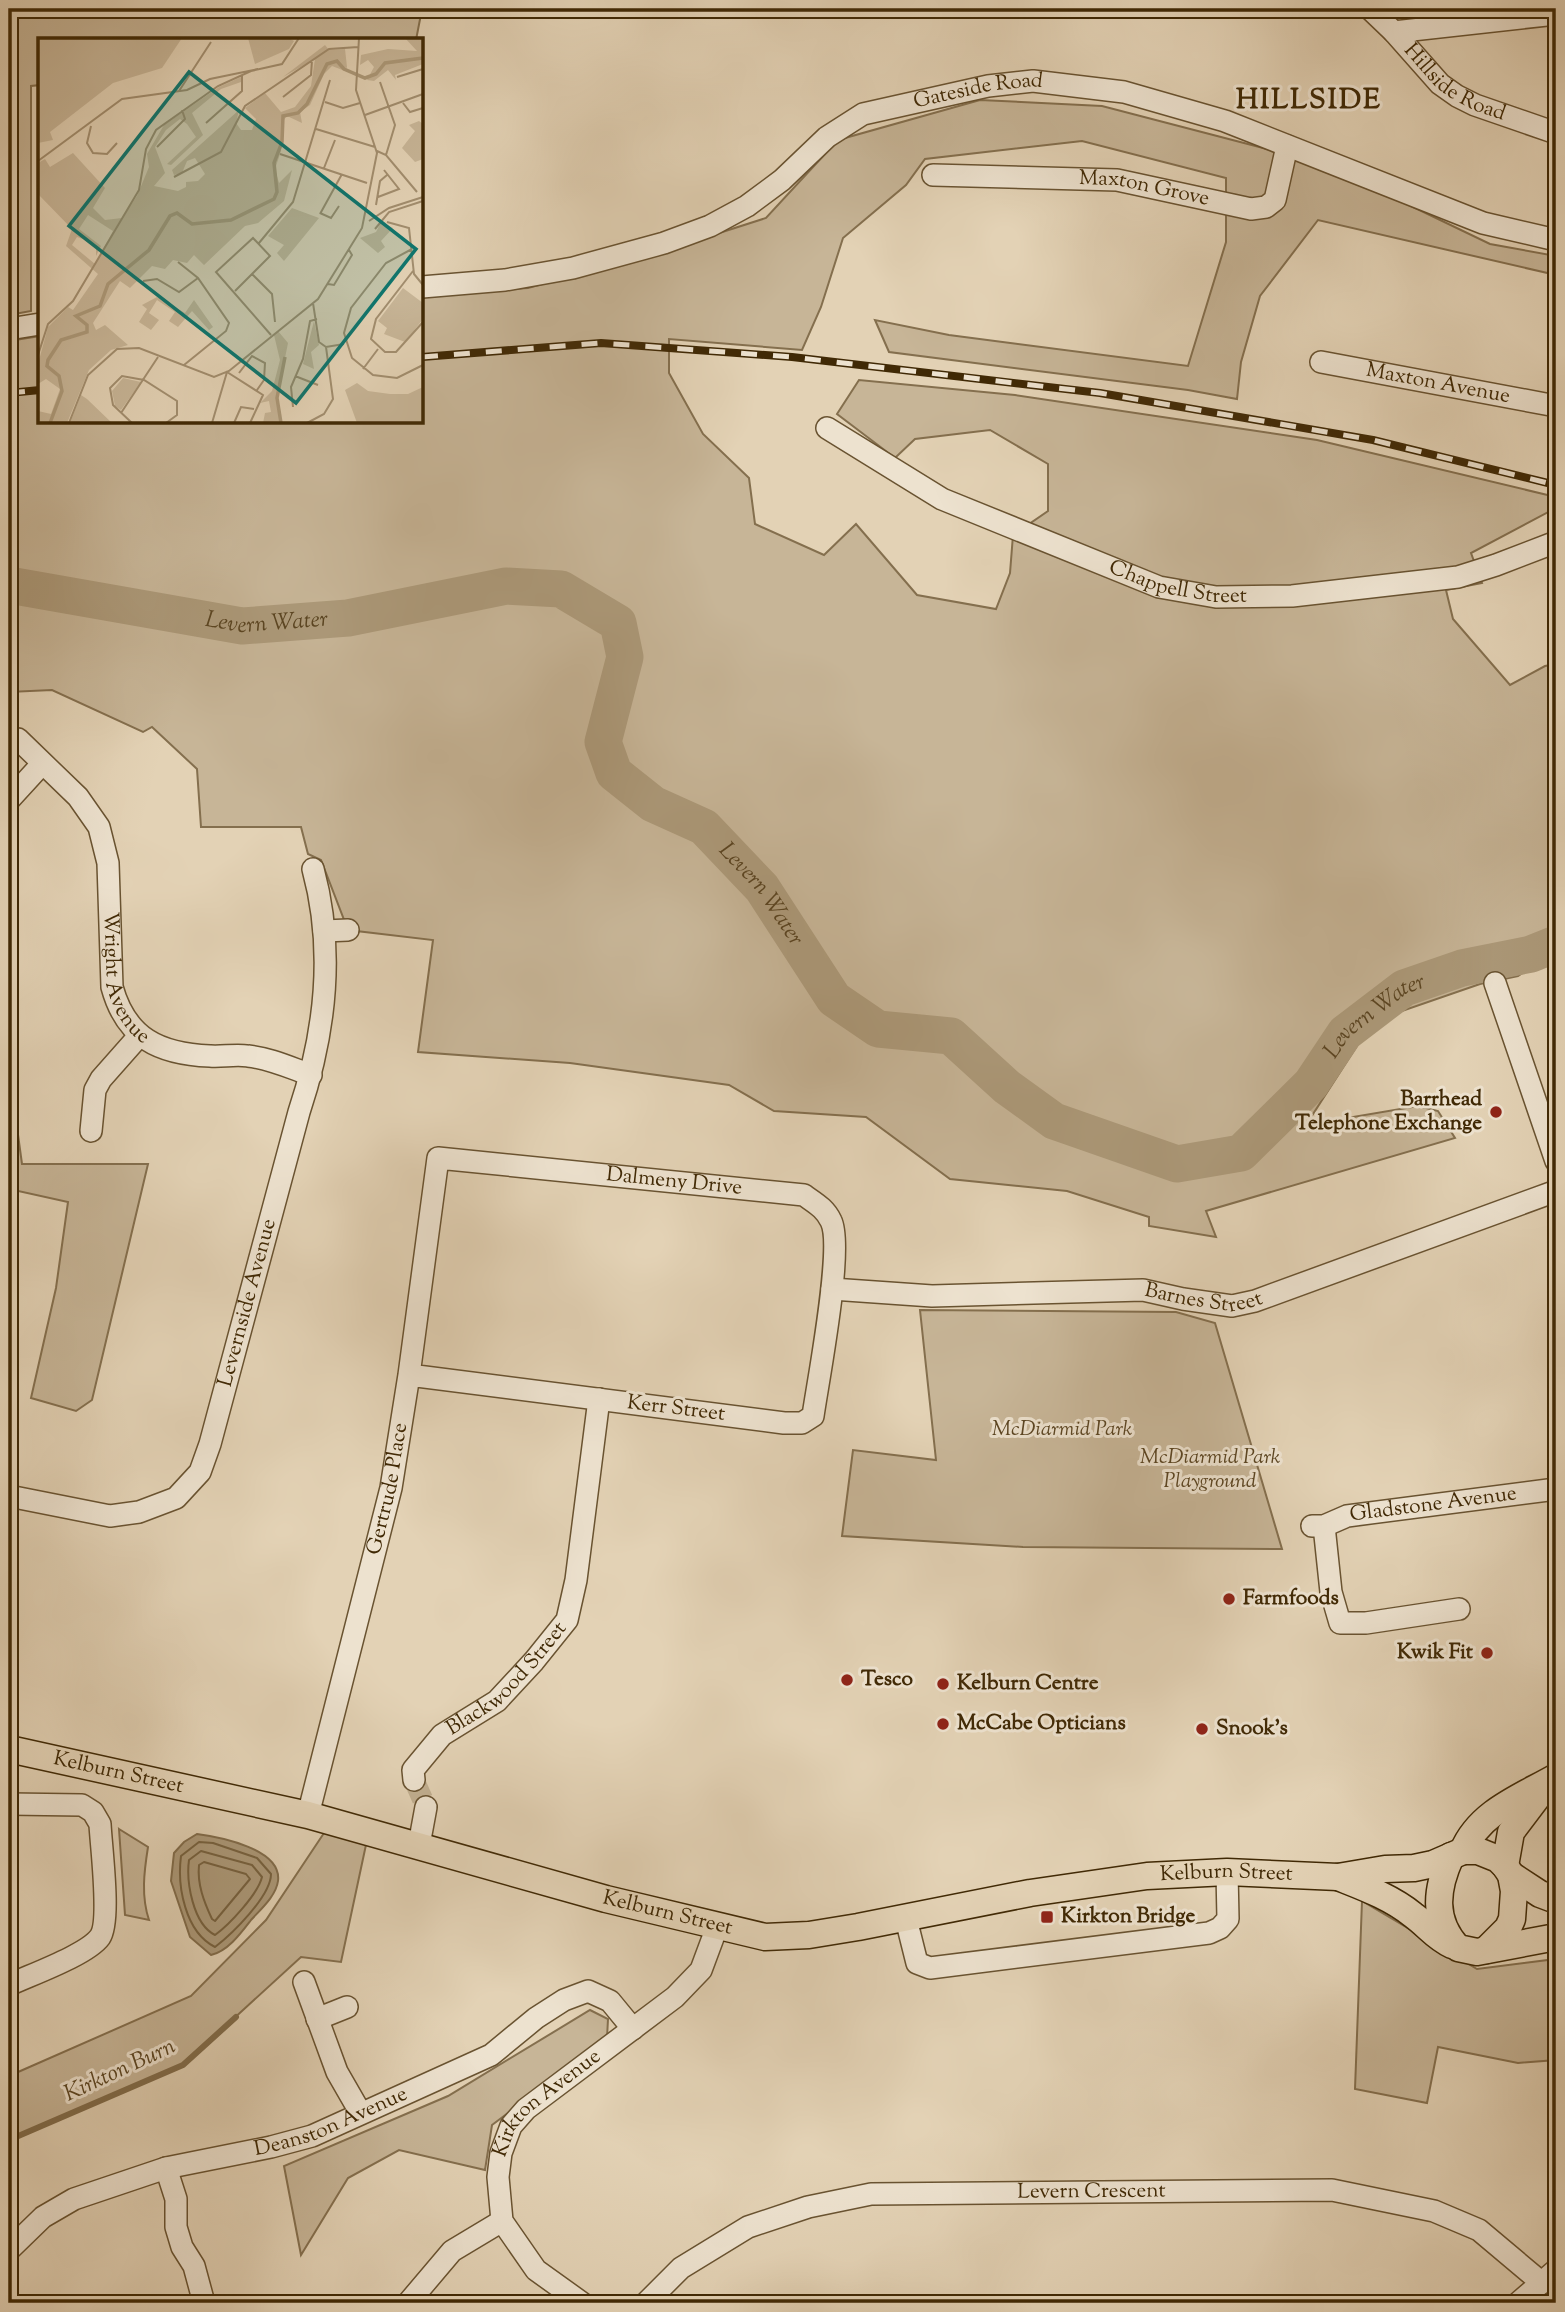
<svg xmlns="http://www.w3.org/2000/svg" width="1565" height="2312" font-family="'Sorts Mill Goudy',serif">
  <rect width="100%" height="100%" fill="#e3d2b5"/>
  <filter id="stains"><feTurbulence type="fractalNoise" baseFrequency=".00286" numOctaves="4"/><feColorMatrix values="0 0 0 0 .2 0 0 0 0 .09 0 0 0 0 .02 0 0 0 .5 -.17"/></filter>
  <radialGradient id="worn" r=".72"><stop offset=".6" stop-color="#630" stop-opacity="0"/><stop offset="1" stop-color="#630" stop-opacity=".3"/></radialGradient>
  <!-- green -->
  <g fill="#c7b597" stroke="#846f4e" stroke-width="2">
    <polygon points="9,9 422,9 416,40 40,40 40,85 31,86 31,311 9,315"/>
    <polygon points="980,100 1102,106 1267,149 1332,168 1490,244 1556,256 1556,275 1318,220 1260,296 1241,362 1237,399 1188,390 889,352 875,320 949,335 1188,366 1226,242 1226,178 1082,141 925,159 906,185 843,238 821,307 802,350 669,339 669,373 703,434 749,478 755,524 824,555 856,524 917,595 996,609 1010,573 1013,535 1048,511 1048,464 990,430 915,439 895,458 837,414 859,380 1015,395 1317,440 1556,497 1556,508 1471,553 1482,583 1446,590 1453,619 1510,685 1545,666 1556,664 1556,950 1518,976 1480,984 1373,1021 1306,1125 1418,1106 1438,1111 1455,1138 1206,1211 1216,1237 1149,1226 1149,1217 1067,1191 950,1179 866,1117 774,1111 729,1085 570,1063 418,1052 433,940 348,930 321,860 308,854 301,827 201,827 197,769 152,727 143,732 52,690 9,692 9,341 40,336 40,422 422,422 422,294 528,288 660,252 766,218 838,140"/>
    <polygon points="9,1069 22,1164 148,1164 92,1400 76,1411 31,1398 56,1288 68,1202 9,1189"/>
    <polygon points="920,1310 1176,1312 1215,1323 1282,1549 1023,1547 842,1536 853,1450 936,1460"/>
    <path d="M119,1829L148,1847C144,1872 141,1896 149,1920L125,1915Z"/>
    <polygon points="324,1833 367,1840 341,1962 301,1957 183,2065 9,2140 9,2076 191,1996 266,1920"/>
    <polygon points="1362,1901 1477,1969 1556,1959 1556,2060 1518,2063 1438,2047 1427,2103 1355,2089"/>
    <polygon points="590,2010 608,2019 607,2038 492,2125 485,2170 399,2150 348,2178 301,2255 284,2166 448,2096"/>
  </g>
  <!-- water -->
  <path fill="#ac9979" stroke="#816c4b" stroke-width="2" d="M197,1834C220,1837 282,1849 278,1881C276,1896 261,1909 251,1920C241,1933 228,1951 211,1955L190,1937L171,1881L174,1853L184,1842Z"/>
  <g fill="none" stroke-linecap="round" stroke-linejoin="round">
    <!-- shore -->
    <g stroke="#76613f" stroke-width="2">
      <path d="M199,1842L213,1843L257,1858L271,1874C271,1896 232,1934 215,1947C185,1932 177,1886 181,1856Z"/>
      <path d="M201,1851L252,1865L262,1877C258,1894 229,1925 215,1935C193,1924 186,1882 189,1860Z"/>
      <path d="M204,1862L246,1874L250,1879L215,1921L212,1919C204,1902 197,1884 199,1865Z"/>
    </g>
    <!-- stream -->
    <polyline stroke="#816c4b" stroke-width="6" points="9,2140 183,2065 236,2017"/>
    <!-- river -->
    <path stroke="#ac9979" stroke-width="37" id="s1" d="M9,585L242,626L348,618L506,586L561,589L618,623L625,657L603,742L614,773L653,804L704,827L762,888L834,999L878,1029L951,1036L1007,1087L1054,1121L1177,1164L1241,1153L1311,1084L1345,1033L1404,988L1462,968L1531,954L1556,944"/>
    <!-- minor-tunnel -->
    <polyline stroke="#c2b092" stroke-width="21" stroke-dasharray="21 10" stroke-linecap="butt" points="414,1780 426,1807"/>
    <defs>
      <g id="minor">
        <path id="s2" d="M1370,9L1394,32L1440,84L1457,96L1475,105L1556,133"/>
        <polyline points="1394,32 1556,14"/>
        <path id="s3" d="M933,175L1117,180L1251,209L1266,207L1275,200L1287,146"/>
        <path id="s4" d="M422,287L505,280L573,268L664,243L710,226L747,206L782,180L827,137L863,114L988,86L1033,81L1124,92L1225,121L1483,223L1556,240"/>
        <polyline points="9,329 40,324"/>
        <path id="s5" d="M1321,362L1556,406"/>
        <path id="s6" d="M827,428L942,499L1159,587L1216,597L1292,596L1458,577L1496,565L1556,542"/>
        <path id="s7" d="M18,739L78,797L99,827L108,863L112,987C126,1038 159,1054 210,1056C222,1057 236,1054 248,1056C269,1058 291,1068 311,1075"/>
        <polyline points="9,800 42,764"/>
        <polyline points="324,931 348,930"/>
        <polyline points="1495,983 1556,1161"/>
        <polyline points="91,1131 95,1090 101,1079 139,1036"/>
        <path id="s8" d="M832,1289L932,1296L1143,1290L1183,1299L1232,1306L1255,1301L1556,1191"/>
        <path id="s9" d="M9,1496L110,1516L139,1512L176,1498L200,1472L210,1444L299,1112C325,1034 335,950 313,869"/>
        <path id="s10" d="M1312,1526H1324L1347,1516L1556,1489"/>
        <polyline points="1324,1526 1331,1592 1340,1623 1366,1623 1459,1609"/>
        <path id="s11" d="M414,1780L413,1770L442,1735L497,1701L534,1661L567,1620L576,1580L599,1399"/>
        <path d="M9,1804L82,1805L93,1812L100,1824C101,1846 111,1921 100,1937C87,1955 30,1975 9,1985"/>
        <path id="s12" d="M308,1815L391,1488L409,1375L438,1158L804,1195C815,1203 825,1208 831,1221C844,1247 818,1381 813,1416L802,1423H784L409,1375"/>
        <polyline points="419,1845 426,1807"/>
        <polyline points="906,1919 917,1963 930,1968 1209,1933 1220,1928 1228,1919 1227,1872"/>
        <polyline points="304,1982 337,2072 360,2112"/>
        <polyline points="317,2019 347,2007"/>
        <polyline points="166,2168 176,2199 176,2227 182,2247 194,2266 204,2303"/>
        <path id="s13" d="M9,2250L43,2217L74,2199L166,2168L271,2147L312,2136L491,2055L536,2018L564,2000L588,1991L610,2001L633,2029"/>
        <polyline points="408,2303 452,2251 502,2221"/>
        <path id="s14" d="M582,2303L536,2270L502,2221L498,2177L501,2153L511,2126L526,2109L675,1997L701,1970L717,1927"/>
        <path id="s15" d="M646,2303L681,2268L748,2227L808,2207L871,2194L1332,2190L1434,2211L1479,2230L1542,2283"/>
        <polyline points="1518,2303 1556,2270"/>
      </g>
      <g id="major">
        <path id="s16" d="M9,1749L308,1815L606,1899L765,1937L809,1935L858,1927L1030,1893L1147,1876L1227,1872L1338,1877L1385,1869L1414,1868L1433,1864L1463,1851H1478L1498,1859L1505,1866L1511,1875L1514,1891L1512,1919L1508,1928L1486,1950"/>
        <path d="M1463,1851C1479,1812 1521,1797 1556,1777"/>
        <path d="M1451,1856C1436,1889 1432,1920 1458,1948L1477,1952L1556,1937"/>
        <polyline points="1505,1866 1511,1832 1542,1791"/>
        <polyline points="1511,1875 1540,1894 1556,1900"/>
        <path d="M1338,1877C1363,1887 1391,1897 1413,1915C1427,1925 1436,1938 1452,1945"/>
      </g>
    </defs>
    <!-- minor casing -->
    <use href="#minor" stroke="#695331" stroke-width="24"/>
    <!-- major casing -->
    <use href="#major" stroke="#402905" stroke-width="29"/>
    <!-- minor -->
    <use href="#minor" stroke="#ede2cf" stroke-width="21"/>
    <!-- major -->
    <use href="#major" stroke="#e3d2b5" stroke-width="26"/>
    <defs>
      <g id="rail">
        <polyline points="422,357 601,343 792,357 1100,393 1373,440 1556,485"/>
        <polyline points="9,393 40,390"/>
      </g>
    </defs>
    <!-- rail casing -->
    <use href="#rail" stroke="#402905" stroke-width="8"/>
    <!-- rail -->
    <use href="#rail" stroke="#ede2cf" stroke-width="5" stroke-dasharray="16" stroke-linecap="butt"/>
  </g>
  <!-- markers -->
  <g fill="#8f2418" stroke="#ede2cf" stroke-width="2.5">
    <circle cx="1496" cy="1112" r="7"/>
    <circle cx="1229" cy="1599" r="7"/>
    <circle cx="1487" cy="1653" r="7"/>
    <circle cx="847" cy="1680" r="7"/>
    <circle cx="943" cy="1684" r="7"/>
    <circle cx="943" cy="1724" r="7"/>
    <circle cx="1202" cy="1729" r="7"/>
    <rect x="1040" y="1910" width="14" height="14" rx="3.5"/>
  </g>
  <g text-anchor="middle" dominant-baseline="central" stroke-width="6" stroke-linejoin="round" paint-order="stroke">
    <!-- street labels -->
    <g font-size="21" fill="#402905" stroke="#ede2cf">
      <text stroke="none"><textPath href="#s2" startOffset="114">Hillside Road</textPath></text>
      <text stroke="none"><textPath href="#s4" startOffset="604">Gateside Road</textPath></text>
      <text stroke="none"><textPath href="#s3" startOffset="212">Maxton Grove</textPath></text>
      <text stroke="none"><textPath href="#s5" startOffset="119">Maxton Avenue</textPath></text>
      <text stroke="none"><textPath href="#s6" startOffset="387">Chappell Street</textPath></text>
      <text stroke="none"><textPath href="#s7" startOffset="276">Wright Avenue</textPath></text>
      <text stroke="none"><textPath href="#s12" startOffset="908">Dalmeny Drive</textPath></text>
      <text stroke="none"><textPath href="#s8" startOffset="373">Barnes Street</textPath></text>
      <text stroke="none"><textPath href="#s9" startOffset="383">Levernside Avenue</textPath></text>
      <text transform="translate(676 1409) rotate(7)">Kerr Street</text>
      <text stroke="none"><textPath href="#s12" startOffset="336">Gertrude Place</textPath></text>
      <text stroke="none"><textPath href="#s10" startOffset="124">Gladstone Avenue</textPath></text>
      <text stroke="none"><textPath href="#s11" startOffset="142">Blackwood Street</textPath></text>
      <text stroke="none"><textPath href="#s16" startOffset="112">Kelburn Street</textPath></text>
      <text stroke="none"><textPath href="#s16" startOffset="1246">Kelburn Street</textPath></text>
      <text stroke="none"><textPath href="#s16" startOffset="679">Kelburn Street</textPath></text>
      <text stroke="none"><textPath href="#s14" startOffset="254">Kirkton Avenue</textPath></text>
      <text stroke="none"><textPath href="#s13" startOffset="352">Deanston Avenue</textPath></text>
      <text stroke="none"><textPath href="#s15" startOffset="476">Levern Crescent</textPath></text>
    </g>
    <!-- poi labels -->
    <g font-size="21" font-weight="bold" fill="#402905" stroke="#ede2cf" text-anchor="start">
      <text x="1482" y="1100" text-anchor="end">Barrhead<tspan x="1482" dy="24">Telephone Exchange</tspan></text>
      <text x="1243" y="1599">Farmfoods</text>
      <text x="1473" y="1653" text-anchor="end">Kwik Fit</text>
      <text x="861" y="1680">Tesco</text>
      <text x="957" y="1684">Kelburn Centre</text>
      <text x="957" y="1724">McCabe Opticians</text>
      <text x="1216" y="1729">Snook's</text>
      <text x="1061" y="1917">Kirkton Bridge</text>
    </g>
    <!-- park labels -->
    <g font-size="21" font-style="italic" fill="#5b4522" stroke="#ede2cf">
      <text x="1062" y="1430">McDiarmid Park</text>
      <text x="1210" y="1458">McDiarmid Park<tspan x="1210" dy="24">Playground</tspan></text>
    </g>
    <!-- water labels -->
    <g font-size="23" font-style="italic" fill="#5b4522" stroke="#ede2cf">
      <text stroke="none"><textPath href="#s1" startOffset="261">Levern Water</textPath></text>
      <text stroke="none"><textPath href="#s1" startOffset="975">Levern Water</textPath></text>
      <text stroke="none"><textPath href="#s1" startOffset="1752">Levern Water</textPath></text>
      <text transform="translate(120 2071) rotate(-25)">Kirkton Burn</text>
    </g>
    <!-- district labels -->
    <g font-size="28" font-weight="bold" letter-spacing="2" fill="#402905" stroke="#ede2cf">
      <text x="1309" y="101">HILLSIDE</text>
    </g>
  </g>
  <!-- overview -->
  <g transform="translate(38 38)">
    <rect width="385" height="385" fill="#e3d2b5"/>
    <path d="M0,0H144L124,30L75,45L12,94L15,102L0,105ZM210,0H251L256,3L251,11L217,26ZM367,0H385V26L357,37L358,42L350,32L336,43L329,42L336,29L330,22L322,27L323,17L350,11L379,13ZM287,7L291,12L307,11L309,29L307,33L294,28L286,36L272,67L262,74L264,85L249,78L245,83L243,113L237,131L241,145L254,132L246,163L220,185L207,188L166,227L156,217L149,225L135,222L127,231L114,228L92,250L82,243L55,285L58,292L67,287L90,307L73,312L51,332L29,385H0V373L13,376L22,351L8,341L0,346V326L10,289L30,269L35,272L60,236L28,208L34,191L0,156V125L7,121L12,129L35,115L67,150L55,170L67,182L84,180L99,158L111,129L109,116L126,87L181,49L203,39V44L183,51L154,75L165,97L133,127L129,126L158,99L149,86L142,81L128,92L117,109L127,135L116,148L140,153L148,149V144L160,143L167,136L157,120L149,123L144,135L136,137L134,132L201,72L198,85L203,92H214L218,81L207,70L227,55L243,74L257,69L273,48L277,21L245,39ZM50,177L75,193L57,226L34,207L39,199L45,201L58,210V218L63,208L41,191ZM381,83L385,86V121L377,124L364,110L377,93L371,87ZM254,170L281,180L246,223L239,215L246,207L230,198ZM343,184L355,190L343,203L347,209L340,215L322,200L338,194ZM365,250L385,265V281L367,304L346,296L349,290L340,283ZM119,259L147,275L156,262L175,289L171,292L154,273L140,289L131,283L137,274L119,262L111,275L121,282L113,292L101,284L109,271L104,267ZM276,283L281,307L273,314L276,331L265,326ZM240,293L250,305L239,360L244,385H225L227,375L233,374L231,363L222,365L234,353L242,322L236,297ZM85,340L103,344L83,372L77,368L74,353ZM319,345L330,353L352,356H370L385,349V385H319L307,352ZM43,357L49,361L74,385H32Z" fill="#c7b597" fill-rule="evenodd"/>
    <path fill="none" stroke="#ac9979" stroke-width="3.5" d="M12,385L24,353L21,338L9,328L10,322L23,302L49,294V287L38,278L62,268L70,246L111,212L132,178L139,175L154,186L193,182L236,161L239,154L236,125L244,104L245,78L260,75L269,66L289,26L299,23L306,31L327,40L338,36L347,25L385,20M243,385L239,360L247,319"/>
    <path fill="none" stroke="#a28e6f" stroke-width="2" d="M359,39L385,31M342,44L357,87L348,117M141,53L173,4M245,59L273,37L274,22M287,64L305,70L322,65M365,65L372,74L385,70M327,77L385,56M168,85L204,53V37M53,88L49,105L55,115L69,116L79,105M278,91L337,109M119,109L147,81L144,72M339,113L348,117L379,154M242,116L329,145M0,123L84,61L149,52L172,41L220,31M286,130L297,102M136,139L183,114L207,68L291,11L320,9M340,159L361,151L346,132M338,167L342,143L349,137M282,175L293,180L301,168M282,176L304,136M331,183L351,170L385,159M349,184L371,190L376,236L385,247M337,191L351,174L385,163M221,205L255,164L292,42M374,211L348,225L313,270L306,295L314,320L335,337L359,340L385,327M140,224L160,240L191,285L188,293L146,327M375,233L338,281L333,301L347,314H358L385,284M214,236L234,256L237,284M105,243L119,241L141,254L160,240M290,246L296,247L314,217L311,212M197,253L232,218L215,200L178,234L233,297M275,265L281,304L288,309L306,306M0,317L10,286L35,263L101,152L108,111L118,92L180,48L213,33L244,26L261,0M325,331L340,311M201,335L214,318L227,325L226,342L219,352M257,338L280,347M255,369L253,349L265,321L272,283L279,281M83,375L120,319M31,385L50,337L79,311L101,310L176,339L191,333L280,261L324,190L339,115L318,52L321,0M94,385L75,367L72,350L84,338L106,342L139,363V377L128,385M174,385L189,334L225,357L212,385M196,385L203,369L216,371M269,385L286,376L295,361L288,309"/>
    <path fill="#0f766e" fill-opacity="0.15" stroke="#0f766e" stroke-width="3.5" d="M151,34L378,211L258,365L31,188Z"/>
    <rect width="385" height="385" fill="none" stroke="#402905" stroke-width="3.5"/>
  </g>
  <!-- margin -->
  <rect width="1565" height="2312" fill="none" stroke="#e3d2b5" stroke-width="35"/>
  <rect x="10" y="10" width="1544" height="2291" fill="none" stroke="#402905" stroke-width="3.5"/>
  <rect x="18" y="18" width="1530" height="2277" fill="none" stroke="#402905" stroke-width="2"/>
  <rect width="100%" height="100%" filter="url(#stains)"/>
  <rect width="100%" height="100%" fill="url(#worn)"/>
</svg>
